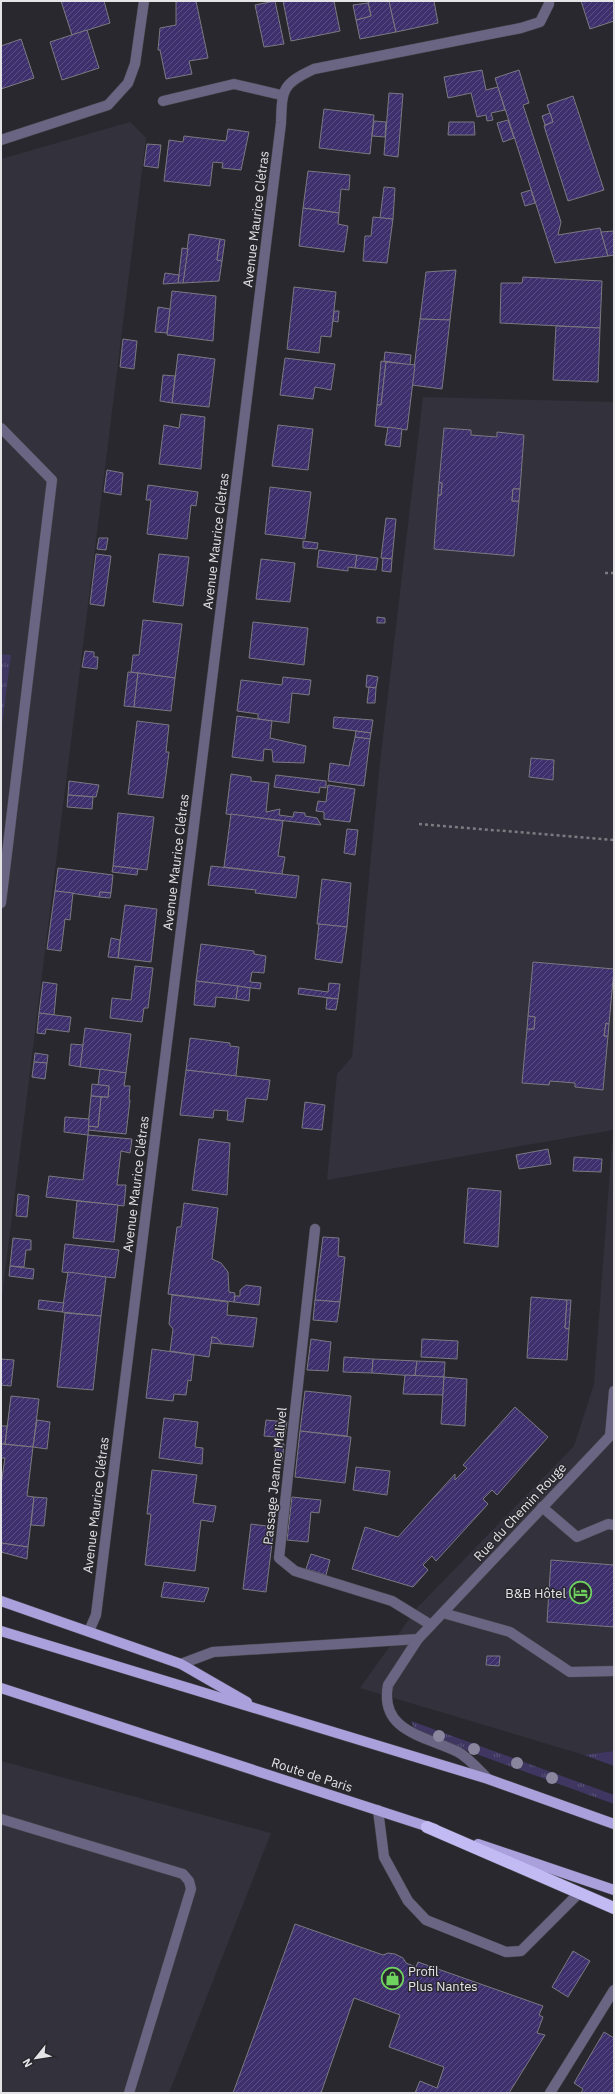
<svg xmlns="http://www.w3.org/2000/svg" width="615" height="2094" font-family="'IBM Plex Sans',sans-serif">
  <defs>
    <pattern id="grass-tufts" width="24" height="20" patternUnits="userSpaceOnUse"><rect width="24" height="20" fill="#3f3762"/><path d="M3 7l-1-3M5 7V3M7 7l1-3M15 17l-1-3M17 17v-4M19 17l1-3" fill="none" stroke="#5b5478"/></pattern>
    <pattern id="building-hatch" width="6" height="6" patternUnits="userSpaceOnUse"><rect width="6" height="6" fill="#3e306d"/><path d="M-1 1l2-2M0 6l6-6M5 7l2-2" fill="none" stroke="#5a4e82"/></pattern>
  </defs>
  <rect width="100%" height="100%" fill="#29282e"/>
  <!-- built -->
  <g fill="#32313c">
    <polygon points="130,122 146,138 1,1305 1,159"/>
    <polygon points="423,397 614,402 614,1751 584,1755 360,1688 417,1608 574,1446 594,1384 613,1130 327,1180 337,1074 352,1057 380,762"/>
    <polygon points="1,1761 271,1833 169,2093 1,2093"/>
  </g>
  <!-- grass -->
  <g fill="url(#grass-tufts)">
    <polygon points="1,654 11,655 1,732"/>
    <polygon points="411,1721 614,1795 614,1804 424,1735 414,1728"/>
    <polygon points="614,1751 614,1766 584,1755"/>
  </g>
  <!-- building -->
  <g fill="url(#building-hatch)" stroke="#7a797f">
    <polygon points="61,1 104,1 110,23 72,35"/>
    <polygon points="176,1 196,1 208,58 189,61 192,74 166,79 160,50 158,50 160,28 176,25"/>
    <polygon points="275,1 284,44 264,47 255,5"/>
    <polygon points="283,1 334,1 340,31 291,41"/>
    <polygon points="368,1 389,1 396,32 360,39 356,20 371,16"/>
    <polygon points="389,1 434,1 438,23 396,32"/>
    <polygon points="581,1 614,1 614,21 590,29"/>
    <polygon points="368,3 371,16 356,20 353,5"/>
    <polygon points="87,30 99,68 62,80 50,42"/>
    <polygon points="21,39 34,78 1,89 1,46"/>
    <polygon points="482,70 486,90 498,87 505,110 491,113 493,120 487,121 486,115 477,117 471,93 448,98 444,77"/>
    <polygon points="519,70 529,103 523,105 561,222 558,235 600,228 608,256 555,263 495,78"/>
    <polygon points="389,93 403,94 398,157 384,155"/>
    <polygon points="573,96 604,190 568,201 544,126 553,122 547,105"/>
    <polygon points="324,109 374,115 370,154 319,148"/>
    <polygon points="550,113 553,122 545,125 542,116"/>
    <polygon points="508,120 514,138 503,142 497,123"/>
    <polygon points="374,121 386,122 385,137 372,136"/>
    <polygon points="449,122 474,122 475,135 448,135"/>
    <polygon points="228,129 249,132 241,170 222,168 223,163 213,162 210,186 164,181 169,140 183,142 184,136 226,141"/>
    <polygon points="147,144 161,145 158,168 144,166"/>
    <polygon points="308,171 350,175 349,190 341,189 339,213 303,208"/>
    <polygon points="384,187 395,188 393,219 380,218"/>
    <polygon points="531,190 535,203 525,206 521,193"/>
    <polygon points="303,208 339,213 338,224 348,226 344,252 299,246"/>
    <polygon points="373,217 393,219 387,263 363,261 365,236 371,236"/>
    <polygon points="614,231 614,255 608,256 601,232"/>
    <polygon points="189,234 220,239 217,260 222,261 219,281 183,283"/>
    <polygon points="220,239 225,240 222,261 217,260"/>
    <polygon points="182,248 188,249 183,283 178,283"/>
    <polygon points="456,270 450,320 420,319 426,272"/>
    <polygon points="165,273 179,275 178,283 163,284"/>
    <polygon points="523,277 602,281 600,328 500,323 501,283 522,283"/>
    <polygon points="294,287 336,292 331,337 321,336 319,353 287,349"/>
    <polygon points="172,291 216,296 213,341 167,335"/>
    <polygon points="158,307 170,309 167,333 155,332"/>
    <polygon points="334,311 339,311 338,322 333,321"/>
    <polygon points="420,319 450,320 442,389 412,385"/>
    <polygon points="556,326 600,328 598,382 553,380"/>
    <polygon points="123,339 137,341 134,369 120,367"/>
    <polygon points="385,352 411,355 410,365 384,361"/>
    <polygon points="178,354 215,359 209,407 172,403"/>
    <polygon points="285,358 335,364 331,390 315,387 313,399 280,395"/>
    <polygon points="381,361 386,362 381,405 377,405"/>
    <polygon points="386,362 415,365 407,430 375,426 377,405 381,405"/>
    <polygon points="163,375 175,376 172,403 160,401"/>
    <polygon points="181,414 205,417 201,469 159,464 164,425 179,428"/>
    <polygon points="278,425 313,429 308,470 272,466"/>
    <polygon points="388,427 402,429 400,447 385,445"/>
    <polygon points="444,428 471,430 471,435 497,437 497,432 524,435 520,489 513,489 512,501 519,501 514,556 434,549 438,495 441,495 442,483 439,482"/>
    <polygon points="107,470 123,473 121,495 104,492"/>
    <polygon points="439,482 442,483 441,495 438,495"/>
    <polygon points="148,485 198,492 196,506 191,505 187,539 147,534 151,500 146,500"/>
    <polygon points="270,487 311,492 305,539 265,534"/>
    <polygon points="513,489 520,489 519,501 512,501"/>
    <polygon points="386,518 396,519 392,559 381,558"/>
    <polygon points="99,538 108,538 106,550 97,549"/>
    <polygon points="303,541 318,543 317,549 303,548"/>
    <polygon points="319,550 357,555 355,568 348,567 348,571 317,567"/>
    <polygon points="96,554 111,556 104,606 90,604"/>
    <polygon points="159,554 189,557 183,606 153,602"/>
    <polygon points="357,555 378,558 376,570 355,568"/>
    <polygon points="383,558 392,559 391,572 382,571"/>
    <polygon points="261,559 295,563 290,602 256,599"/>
    <polygon points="377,617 385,618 385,623 377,623"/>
    <polygon points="143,620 182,624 175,678 131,672 133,655 139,655"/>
    <polygon points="253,622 308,628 304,665 249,658"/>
    <polygon points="85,651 94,652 94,657 98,657 97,669 82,667"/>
    <polygon points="128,672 138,673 134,707 124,706"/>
    <polygon points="138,673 175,678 171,711 134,707"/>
    <polygon points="367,675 378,677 376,688 366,687"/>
    <polygon points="283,677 311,680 309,695 292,693 289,723 258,719 258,714 237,711 241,680 282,685"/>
    <polygon points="369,687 376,688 375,703 367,703"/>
    <polygon points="237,716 272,721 270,738 306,746 304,763 273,762 272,750 264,749 263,761 232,757"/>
    <polygon points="334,717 373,720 371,733 333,728"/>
    <polygon points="137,721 169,725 166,752 169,752 163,798 128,794"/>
    <polygon points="356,731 371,733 370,739 355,737"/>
    <polygon points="355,737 370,739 364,786 328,781 330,763 349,766"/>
    <polygon points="531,758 554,760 553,780 529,777"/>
    <polygon points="231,774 251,777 251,781 269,783 266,812 280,809 279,815 293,817 294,812 305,813 305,816 317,818 321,825 226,814"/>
    <polygon points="276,775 326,781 326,788 320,787 319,793 274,787"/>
    <polygon points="69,781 99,785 96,797 68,795"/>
    <polygon points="328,785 355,789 350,822 324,819 324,812 316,811 318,801 326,802"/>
    <polygon points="68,795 93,797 92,809 67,807"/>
    <polygon points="118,813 154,817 147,870 113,866"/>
    <polygon points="231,814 283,821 278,856 285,857 282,874 224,867"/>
    <polygon points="347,829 358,830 355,855 344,853"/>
    <polygon points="113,866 138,869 137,875 112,872"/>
    <polygon points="211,866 299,876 296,898 255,893 256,890 208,885"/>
    <polygon points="58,868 113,875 111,893 100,892 99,897 55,891"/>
    <polygon points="322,879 351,883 347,927 317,924"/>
    <polygon points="55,891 73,893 70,920 65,919 61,951 47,949"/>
    <polygon points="100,892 111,893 110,898 99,897"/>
    <polygon points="125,905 157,909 151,962 118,958"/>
    <polygon points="319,924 347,927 342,963 315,959"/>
    <polygon points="111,938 120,940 118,958 108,957"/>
    <polygon points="201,944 254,951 254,954 266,956 264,973 252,972 250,982 261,983 260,989 196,981"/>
    <polygon points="533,962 614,969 609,1024 606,1023 604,1036 608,1036 603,1090 575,1087 575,1083 550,1081 549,1085 522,1083 527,1029 534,1029 535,1017 528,1016"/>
    <polygon points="135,966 153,968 148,1008 144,1008 142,1022 110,1018 112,998 131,1000"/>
    <polygon points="196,981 238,986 236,999 216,997 215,1007 194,1005"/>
    <polygon points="43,982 57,984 54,1015 39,1013"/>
    <polygon points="329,983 340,984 338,999 298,994 299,988 328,992"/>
    <polygon points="238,986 250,988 249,1001 236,999"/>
    <polygon points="327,998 338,999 336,1010 326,1009"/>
    <polygon points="39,1013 71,1017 69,1032 46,1029 45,1034 37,1033"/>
    <polygon points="528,1016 535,1017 534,1029 527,1029"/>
    <polygon points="606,1023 609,1024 608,1036 604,1036"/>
    <polygon points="85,1028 131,1034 126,1073 80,1067"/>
    <polygon points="190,1038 230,1043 230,1046 239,1047 236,1076 186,1070"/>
    <polygon points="71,1044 83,1045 80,1067 69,1065"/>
    <polygon points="35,1053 48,1055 47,1063 34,1062"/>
    <polygon points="34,1062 47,1063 45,1079 32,1077"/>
    <polygon points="100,1069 126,1073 124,1086 130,1086 129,1100 130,1100 126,1134 88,1130 88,1126 98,1127 101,1097 108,1097 109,1086 98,1085"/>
    <polygon points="186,1070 270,1080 267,1100 246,1098 243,1122 227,1120 228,1111 214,1110 213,1118 180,1115"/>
    <polygon points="92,1084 109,1086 108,1097 91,1096"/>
    <polygon points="91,1096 101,1097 98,1127 88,1126"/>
    <polygon points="305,1102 325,1105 322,1130 302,1128"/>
    <polygon points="65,1117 89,1119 88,1135 64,1132"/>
    <polygon points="88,1135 132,1139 130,1153 121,1151 117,1185 126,1185 124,1206 46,1197 49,1176 83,1180"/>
    <polygon points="199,1139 230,1143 227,1195 192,1190"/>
    <polygon points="548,1149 551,1164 519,1169 516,1155"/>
    <polygon points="574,1157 602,1159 601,1172 573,1171"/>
    <polygon points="468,1188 501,1191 498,1247 464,1243"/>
    <polygon points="18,1194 29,1196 27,1217 16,1216"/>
    <polygon points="77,1201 118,1205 114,1242 73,1238"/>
    <polygon points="184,1203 218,1208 212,1259 221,1263 228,1272 229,1292 235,1293 234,1302 168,1294 177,1227 181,1227"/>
    <polygon points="323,1237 339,1238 338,1256 345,1257 340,1302 315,1300"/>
    <polygon points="13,1238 31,1240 31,1250 26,1250 24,1267 10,1266"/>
    <polygon points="65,1244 119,1250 115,1278 62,1272"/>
    <polygon points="10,1266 34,1269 33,1279 9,1276"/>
    <polygon points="68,1272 106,1277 101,1316 62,1312"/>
    <polygon points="246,1285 261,1287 259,1305 234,1302 235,1296 240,1296 240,1290"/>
    <polygon points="172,1295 228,1302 227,1315 257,1318 253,1347 222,1344 217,1338 212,1337 209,1357 170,1351 173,1329 169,1324"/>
    <polygon points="531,1297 567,1300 565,1328 569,1329 567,1360 527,1358"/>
    <polygon points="39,1300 64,1303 62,1312 38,1309"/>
    <polygon points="315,1300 340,1302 337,1322 313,1320"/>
    <polygon points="567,1300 571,1300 569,1329 565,1328"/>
    <polygon points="65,1313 101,1316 93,1390 57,1387"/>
    <polygon points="212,1337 217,1338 222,1344 211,1343"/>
    <polygon points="311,1339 331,1342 328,1371 307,1370"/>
    <polygon points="422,1339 458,1341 457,1359 421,1357"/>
    <polygon points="152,1349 194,1355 191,1381 188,1380 186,1395 174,1394 173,1401 146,1398"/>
    <polygon points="344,1357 373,1359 372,1373 343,1372"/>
    <polygon points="1,1359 14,1360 11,1386 1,1385"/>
    <polygon points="373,1359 417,1361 415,1376 372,1373"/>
    <polygon points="417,1361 445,1362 444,1377 415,1376"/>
    <polygon points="405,1375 444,1377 443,1395 403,1394"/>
    <polygon points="444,1377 467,1379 465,1426 441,1424"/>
    <polygon points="305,1391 351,1396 347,1436 300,1431"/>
    <polygon points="11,1396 39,1399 33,1447 5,1444"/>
    <polygon points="515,1407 548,1437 497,1495 492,1490 483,1499 488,1504 436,1561 432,1556 423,1565 428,1570 413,1587 352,1569 365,1527 398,1537 455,1474 455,1480 467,1468 463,1465"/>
    <polygon points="164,1418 198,1422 195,1447 203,1448 202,1464 159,1458"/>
    <polygon points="37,1420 50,1422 47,1449 33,1447"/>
    <polygon points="266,1420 287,1422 284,1438 264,1436"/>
    <polygon points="1,1426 7,1426 5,1444 1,1444"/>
    <polygon points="300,1431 351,1437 345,1483 295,1477"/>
    <polygon points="276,1443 284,1444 282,1462 274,1461"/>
    <polygon points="1,1444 33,1447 27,1496 34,1497 28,1547 1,1543 1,1485 5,1458 1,1458"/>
    <polygon points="356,1467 390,1471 387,1495 353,1490"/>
    <polygon points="152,1470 197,1475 193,1503 216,1506 213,1522 201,1520 195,1571 145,1565 151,1514 147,1514"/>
    <polygon points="34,1497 47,1498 44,1526 31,1525"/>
    <polygon points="292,1497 321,1500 319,1513 311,1512 308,1542 287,1540"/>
    <polygon points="251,1524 274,1527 266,1592 243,1589"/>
    <polygon points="1,1543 28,1547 27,1559 1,1552"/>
    <polygon points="311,1554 330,1560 326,1575 306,1569"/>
    <polygon points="551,1560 614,1565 614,1627 547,1622"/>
    <polygon points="164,1582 209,1588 204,1602 161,1597"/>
    <polygon points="487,1656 500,1656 499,1666 486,1665"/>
    <polygon points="295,1924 383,1955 388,1953 395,1954 403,1958 406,1963 416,1967 418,1962 543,2006 539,2015 543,2017 537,2033 545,2035 509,2093 415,2093 420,2081 437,2088 444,2067 389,2047 400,2015 354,1998 321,2093 233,2093"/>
    <polygon points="573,1951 590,1961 568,1997 552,1987"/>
    <polygon points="604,2032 614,2038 614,2093 581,2093 583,2089 574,2083"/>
  </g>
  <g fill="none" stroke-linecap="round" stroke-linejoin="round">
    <defs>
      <g id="lane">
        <polyline points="1,428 52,480 1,903"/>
        <polyline points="315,1229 279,1558 295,1571 392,1601 431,1625"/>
        <polyline points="542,1507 577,1537 608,1524 614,1525"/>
        <polyline points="443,1613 510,1632 570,1672 614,1671"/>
        <polyline points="378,1810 384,1857 408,1901 426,1920 506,1952 521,1951 579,1893"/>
        <polyline points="1,1819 183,1874 189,1881 191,1889 129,2093"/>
        <polyline points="550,2093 614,1990"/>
      </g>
      <g id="street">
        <polyline points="163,101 234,84 281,95"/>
        <polyline points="1,140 108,105 128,83 135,64 144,1"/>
        <path d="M89,1631L96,1615L281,123C282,89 282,84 314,69L521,28L540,22L549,4V1"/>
        <polyline points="181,1664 213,1652 418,1639"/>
        <path d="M488,1779C479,1770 469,1758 458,1752C426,1736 379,1732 388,1685L418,1639L610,1436L614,1391"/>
      </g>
      <g id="primary">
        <polyline points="1,1601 181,1664 247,1702"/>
        <polyline points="1,1631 488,1779 614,1824"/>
        <polyline points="1,1688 435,1829"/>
        <polyline points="478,1844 614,1890"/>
      </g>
      <polyline id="highway" points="427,1827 614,1908"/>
    </defs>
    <!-- lane casing -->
    <use href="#lane" stroke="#47464c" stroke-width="11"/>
    <!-- street casing -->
    <use href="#street" stroke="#47464c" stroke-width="11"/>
    <!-- primary casing -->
    <use href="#primary" stroke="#47464c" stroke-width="11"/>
    <!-- highway casing -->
    <use href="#highway" stroke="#47464c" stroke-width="13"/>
    <!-- path -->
    <g stroke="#7c7c80" stroke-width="2.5" stroke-dasharray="3 3" stroke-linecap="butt">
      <polyline points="605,573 614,573"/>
      <polyline points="419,824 614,840"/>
    </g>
    <!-- lane -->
    <use href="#lane" stroke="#696582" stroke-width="10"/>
    <!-- street -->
    <use href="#street" stroke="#696582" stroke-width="10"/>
    <!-- primary -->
    <use href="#primary" stroke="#a9a0dc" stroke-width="10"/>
    <!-- highway -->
    <use href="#highway" stroke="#c2baf3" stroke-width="12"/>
  </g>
  <!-- trees -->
  <g fill="#89869e">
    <circle cx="439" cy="1736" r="6"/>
    <circle cx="474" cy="1749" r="6"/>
    <circle cx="517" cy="1763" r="6"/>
    <circle cx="552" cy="1778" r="6"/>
  </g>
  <!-- icons -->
  <defs>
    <symbol id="hotel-ring" viewBox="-11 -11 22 22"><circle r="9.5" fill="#29282e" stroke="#6fd35f" stroke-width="1.5"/><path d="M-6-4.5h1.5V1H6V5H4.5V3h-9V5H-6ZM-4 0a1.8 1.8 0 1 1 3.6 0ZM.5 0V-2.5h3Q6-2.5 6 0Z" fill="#6fd35f"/></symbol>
    <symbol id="shop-ring" viewBox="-11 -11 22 22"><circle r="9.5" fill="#29282e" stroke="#6fd35f" stroke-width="1.5"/><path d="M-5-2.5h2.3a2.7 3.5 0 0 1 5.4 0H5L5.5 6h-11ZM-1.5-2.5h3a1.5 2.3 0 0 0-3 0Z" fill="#6fd35f"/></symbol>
  </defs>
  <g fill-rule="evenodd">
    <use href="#hotel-ring" x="568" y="1580" width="25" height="25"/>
    <use href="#shop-ring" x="380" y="1966" width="25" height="25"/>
  </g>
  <g text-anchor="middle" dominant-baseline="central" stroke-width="3" stroke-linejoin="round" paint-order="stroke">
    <!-- street labels -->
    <g font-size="13" fill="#e4e4e7" stroke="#29282e">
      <text transform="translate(256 219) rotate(-83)">Avenue Maurice Clétras</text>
      <text transform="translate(216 541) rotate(-83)">Avenue Maurice Clétras</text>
      <text transform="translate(176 862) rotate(-83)">Avenue Maurice Clétras</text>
      <text transform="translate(136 1184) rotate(-83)">Avenue Maurice Clétras</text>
      <text transform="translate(275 1476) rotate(-84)">Passage Jeanne Malivel</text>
      <text transform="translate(96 1505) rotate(-83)">Avenue Maurice Clétras</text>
      <text transform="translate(520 1512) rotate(-47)">Rue du Chemin Rouge</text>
      <text transform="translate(312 1775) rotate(18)">Route de Paris</text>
    </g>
    <!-- poi labels -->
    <g font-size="13" fill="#e4e4e7" stroke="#29282e" text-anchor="end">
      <text x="566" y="1593">B&amp;B Hôtel</text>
      <text x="408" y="1971" text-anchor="start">Profil<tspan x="408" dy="15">Plus Nantes</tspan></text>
    </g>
  </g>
  <!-- border -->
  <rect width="615" height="2094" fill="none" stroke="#e4e4e7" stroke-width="4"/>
  <!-- north arrow -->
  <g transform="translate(36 2058) rotate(240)" stroke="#29282e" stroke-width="3" paint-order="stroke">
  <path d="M0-3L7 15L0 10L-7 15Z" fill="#e4e4e7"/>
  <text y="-6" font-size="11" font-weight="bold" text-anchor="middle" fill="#e4e4e7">N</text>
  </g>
</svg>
